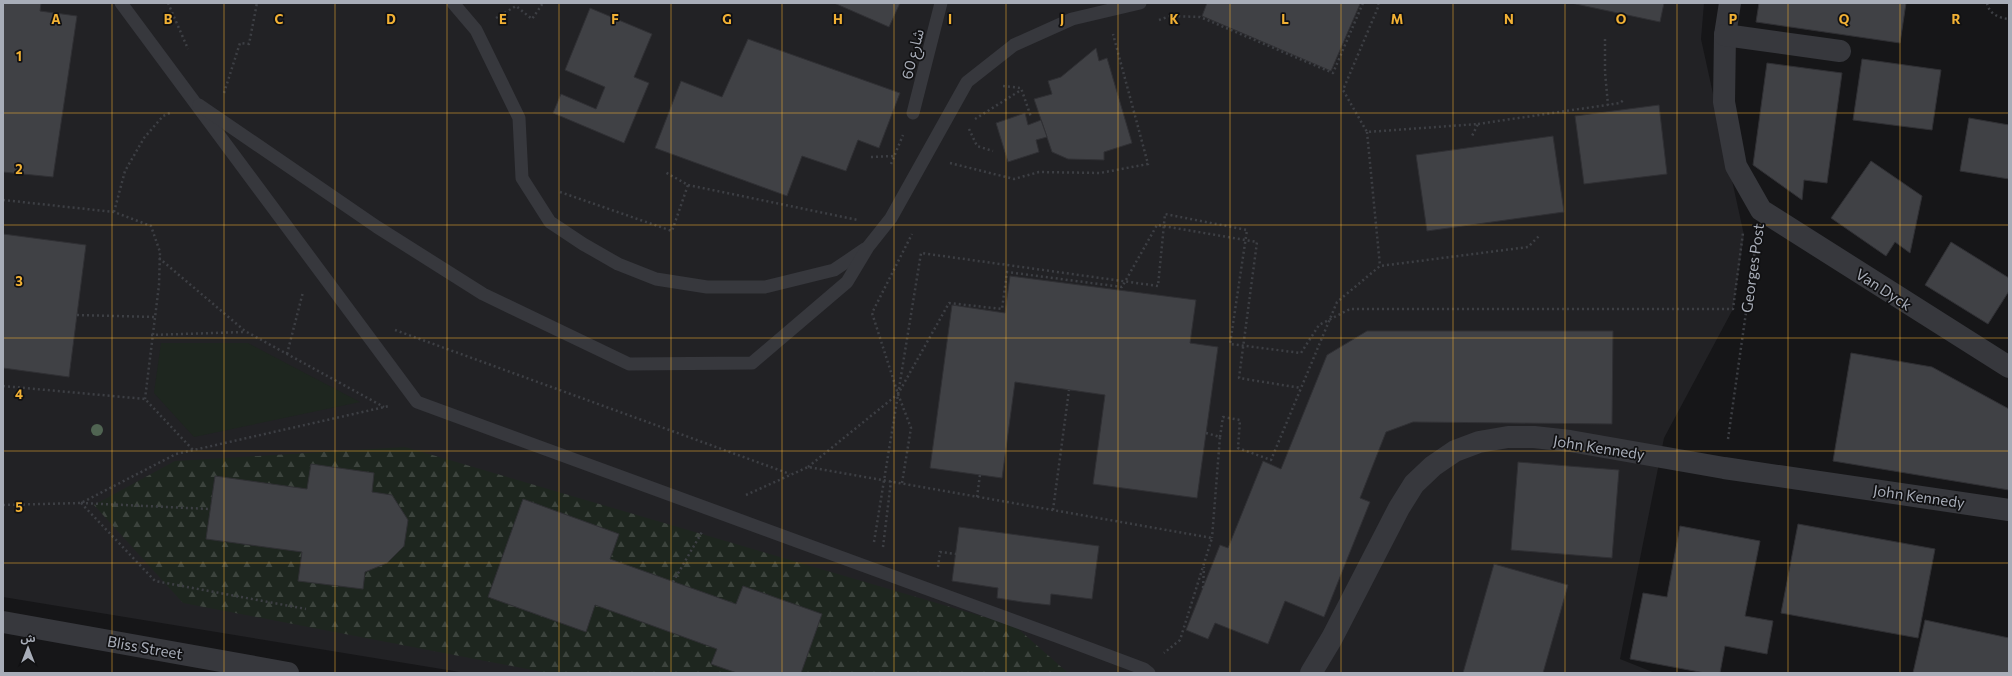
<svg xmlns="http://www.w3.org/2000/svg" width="2012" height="676" font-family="Commissioner,'Noto Sans Arabic',sans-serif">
  <defs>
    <pattern id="forest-firs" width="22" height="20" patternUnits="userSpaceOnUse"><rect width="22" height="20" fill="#1e261f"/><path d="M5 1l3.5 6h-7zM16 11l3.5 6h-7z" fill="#3c433d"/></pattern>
  </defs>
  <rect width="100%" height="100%" fill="#161618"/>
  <!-- built -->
  <polygon fill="#222225" points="3,3 1704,3 1701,39 1744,235 1733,309 1664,438 1620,659 1655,673 466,673 3,597"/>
  <!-- forest -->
  <polygon fill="url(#forest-firs)" points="405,447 1015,626 1068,673 548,673 183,603 94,505 175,461"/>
  <!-- green -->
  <polygon fill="#1e261f" points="161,343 248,343 360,402 194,437 154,393"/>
  <!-- building -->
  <g fill="#404145" stroke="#303034">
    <polygon points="3,3 41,3 40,11 77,16 53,177 3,172"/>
    <polygon points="834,3 900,3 889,27"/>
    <polygon points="1207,3 1359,3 1360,4 1331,71 1202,16"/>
    <polygon points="1571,3 1664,3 1660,22"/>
    <polygon points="1759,3 1906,3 1900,43 1756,22"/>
    <polygon points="590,8 652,34 634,77 649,83 624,143 553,113 561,94 596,109 605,87 565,70"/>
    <polygon points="748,39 900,93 879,148 858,140 846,171 802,156 787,196 655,148 681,81 722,97"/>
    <polygon points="1096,48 1099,61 1107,58 1132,143 1104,152 1104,160 1068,159 1052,152 1034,99 1052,94 1048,81 1061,77"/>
    <polygon points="1862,59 1941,70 1932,130 1853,120"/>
    <polygon points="1767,63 1842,73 1827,183 1804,180 1802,200 1753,165"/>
    <polygon points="1659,105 1667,174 1584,184 1575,116"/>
    <polygon points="1025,113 1028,125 1041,120 1047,137 1036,140 1039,152 1008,162 996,123"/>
    <polygon points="1969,118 2009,125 2009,179 1960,171"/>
    <polygon points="1553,136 1564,212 1427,231 1416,155"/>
    <polygon points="1871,161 1922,196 1910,253 1895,242 1886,256 1831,218"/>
    <polygon points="3,234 86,245 69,377 3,368"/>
    <polygon points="1951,242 2009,278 2009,291 1988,324 1925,285"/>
    <polygon points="1010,276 1196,300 1190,343 1218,347 1197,498 1093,484 1105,395 1015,382 1002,478 930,468 952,305 1005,313"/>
    <polygon points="1367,331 1613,331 1612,424 1413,422 1386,432 1360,498 1370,502 1324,617 1285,601 1268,644 1215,623 1208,639 1186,630 1220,545 1228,548 1263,461 1281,469 1327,355"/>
    <polygon points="1851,353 1932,367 2009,409 2009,490 1833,461"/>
    <polygon points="1518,462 1619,470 1612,558 1511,550"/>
    <polygon points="311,464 374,473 372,492 392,495 408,520 404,546 387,563 365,572 363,589 298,581 302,552 206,539 215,476 307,489"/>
    <polygon points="523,499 619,534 610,559 736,604 743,586 822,614 801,673 737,673 711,664 717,649 595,605 586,632 488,597"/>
    <polygon points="1798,524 1935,549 1918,638 1781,613"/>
    <polygon points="1680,526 1760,541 1745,616 1773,621 1767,654 1725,646 1720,673 1705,673 1630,659 1643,593 1667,597"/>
    <polygon points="959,527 1099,546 1092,599 1051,594 1050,605 1022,602 997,598 998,588 952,581"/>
    <polygon points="1494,564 1568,585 1543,673 1463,673"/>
    <polygon points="1925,620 2009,638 2009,673 1913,673"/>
  </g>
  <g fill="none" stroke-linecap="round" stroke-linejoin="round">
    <!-- path -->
    <g stroke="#3d3f44" stroke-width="2.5" stroke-dasharray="2 3" stroke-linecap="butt">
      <polyline points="168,3 188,49"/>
      <polyline points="1378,3 1379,5 1343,90 1367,132 1478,124 1471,138"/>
      <path d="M1987,3C1989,14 1999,18 2009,19"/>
      <polyline points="496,18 516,6 532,19 543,3"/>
      <polyline points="1159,20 1170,16 1200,17 1333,73 1363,3"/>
      <polyline points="1605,39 1605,72 1608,105"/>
      <polyline points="1003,86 1021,88 1031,117"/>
      <polyline points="224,93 240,43 249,44 257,3"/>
      <polyline points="975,119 1021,90"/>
      <polyline points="1478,124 1620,103 1625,99"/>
      <polyline points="969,129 977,146 993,151"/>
      <polyline points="1367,132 1380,266"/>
      <polyline points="871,157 894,156"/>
      <polyline points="950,163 1014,179 1039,172 1100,173 1148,164 1113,34"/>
      <polyline points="891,164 903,135"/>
      <polyline points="688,185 858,220"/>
      <polyline points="560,192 672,231 688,185 665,172"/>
      <polyline points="3,200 114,212 151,226 160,252 159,285 145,399"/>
      <polyline points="114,212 125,171 144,138 163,116 172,112"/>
      <polyline points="159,258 245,331 384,407"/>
      <polyline points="77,315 155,317"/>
      <polyline points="395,330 790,474"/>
      <polyline points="151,335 244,332"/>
      <polyline points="287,354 303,292"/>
      <polyline points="3,386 145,399 193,450"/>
      <polyline points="1206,433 1220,437 1212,538"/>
      <polyline points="1220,437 1223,417 1240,420 1238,448 1271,460 1337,302 1380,266 1528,247 1540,235"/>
      <polyline points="1728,439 1756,242"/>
      <polyline points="808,467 898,394 949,303 1002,309 1007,272 1122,287 1157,225 1257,242 1239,378 1301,388"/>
      <polyline points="902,483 911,428 898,394 872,313 912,234"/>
      <polyline points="746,495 808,467 1212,538 1180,640 1164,653"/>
      <polyline points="977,497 980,475"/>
      <polyline points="81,503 155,581 306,609"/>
      <polyline points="81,503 210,509"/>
      <polyline points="3,505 81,503 176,454 389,406"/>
      <polyline points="1053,510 1069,390"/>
      <polyline points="874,542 921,253 1158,286 1165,214 1247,230 1230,344 1301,353 1319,325 1350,309 1733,309 1743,233"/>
      <polyline points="883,547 891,481"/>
      <polyline points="938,567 940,552 956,554"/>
      <polyline points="673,582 702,532"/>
      <polyline points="1203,588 1204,567"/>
    </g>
    <!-- service -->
    <g stroke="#37383d" stroke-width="13">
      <polyline points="121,3 417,402 1056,636 1144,669 1149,673"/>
      <polyline points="453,3 476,30 519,118 522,178 550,222 583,244 618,264 656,279 707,287 765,287 834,270 865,249"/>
      <polyline points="199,105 377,227 483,294 629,364 752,363 847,282 868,247 891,218 967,82 1014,45 1072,19 1140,3"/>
      <polyline points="913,113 941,3"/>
    </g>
    <!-- minor -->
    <g stroke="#37383d" stroke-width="22">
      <polyline points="1730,3 1725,35 1724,102 1736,166 1761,210 2009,367"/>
      <polyline points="1725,35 1840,51"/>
    </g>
    <!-- tertiary -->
    <g stroke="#37383d" stroke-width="22">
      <polyline points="3,622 288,673"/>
      <polyline points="1311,673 1332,638 1399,508 1414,484 1433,466 1455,451 1479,442 1508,437 1534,437 1570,441 1724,468 2009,510"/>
    </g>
  </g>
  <!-- trees -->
  <circle fill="#506452" cx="97" cy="430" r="6"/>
  <!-- grid -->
  <path fill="none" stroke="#f2b134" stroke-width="1" stroke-opacity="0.55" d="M112,3V673M224,3V673M335,3V673M447,3V673M559,3V673M671,3V673M782,3V673M894,3V673M1006,3V673M1118,3V673M1230,3V673M1341,3V673M1453,3V673M1565,3V673M1677,3V673M1788,3V673M1900,3V673M3,113H2009M3,225H2009M3,338H2009M3,451H2009M3,563H2009"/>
  <g text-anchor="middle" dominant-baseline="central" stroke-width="3.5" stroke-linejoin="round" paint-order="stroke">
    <!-- street labels -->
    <g font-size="15" fill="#a8adb8" stroke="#111113">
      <text transform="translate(912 54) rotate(-76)">شارع 60</text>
      <text transform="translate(1752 268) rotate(-82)">Georges Post</text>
      <text transform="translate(1884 289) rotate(33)">Van Dyck</text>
      <text transform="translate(1599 447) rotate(9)">John Kennedy</text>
      <text transform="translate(1919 496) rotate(8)">John Kennedy</text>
      <text transform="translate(145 647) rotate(10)">Bliss Street</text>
    </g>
  </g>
  <g font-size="13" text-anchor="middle" font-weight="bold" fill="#f2b134" stroke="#111113" stroke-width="3.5" stroke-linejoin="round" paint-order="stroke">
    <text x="56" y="24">A</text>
    <text x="168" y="24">B</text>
    <text x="279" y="24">C</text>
    <text x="391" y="24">D</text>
    <text x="503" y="24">E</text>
    <text x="615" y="24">F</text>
    <text x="727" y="24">G</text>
    <text x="838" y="24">H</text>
    <text x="950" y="24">I</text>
    <text x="1062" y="24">J</text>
    <text x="1174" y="24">K</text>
    <text x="1285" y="24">L</text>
    <text x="1397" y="24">M</text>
    <text x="1509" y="24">N</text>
    <text x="1621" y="24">O</text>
    <text x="1733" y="24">P</text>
    <text x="1844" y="24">Q</text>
    <text x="1956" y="24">R</text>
    <text x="19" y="61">1</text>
    <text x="19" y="174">2</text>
    <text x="19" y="286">3</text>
    <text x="19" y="399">4</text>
    <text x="19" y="512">5</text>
  </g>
  <!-- border -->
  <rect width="2012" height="676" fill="none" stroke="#a8adb8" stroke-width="8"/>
  <!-- north arrow -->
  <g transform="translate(28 648)" stroke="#111113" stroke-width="3" paint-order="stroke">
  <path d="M0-3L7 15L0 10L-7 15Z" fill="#a8adb8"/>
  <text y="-6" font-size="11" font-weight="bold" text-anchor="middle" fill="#a8adb8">ش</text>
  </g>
</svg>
